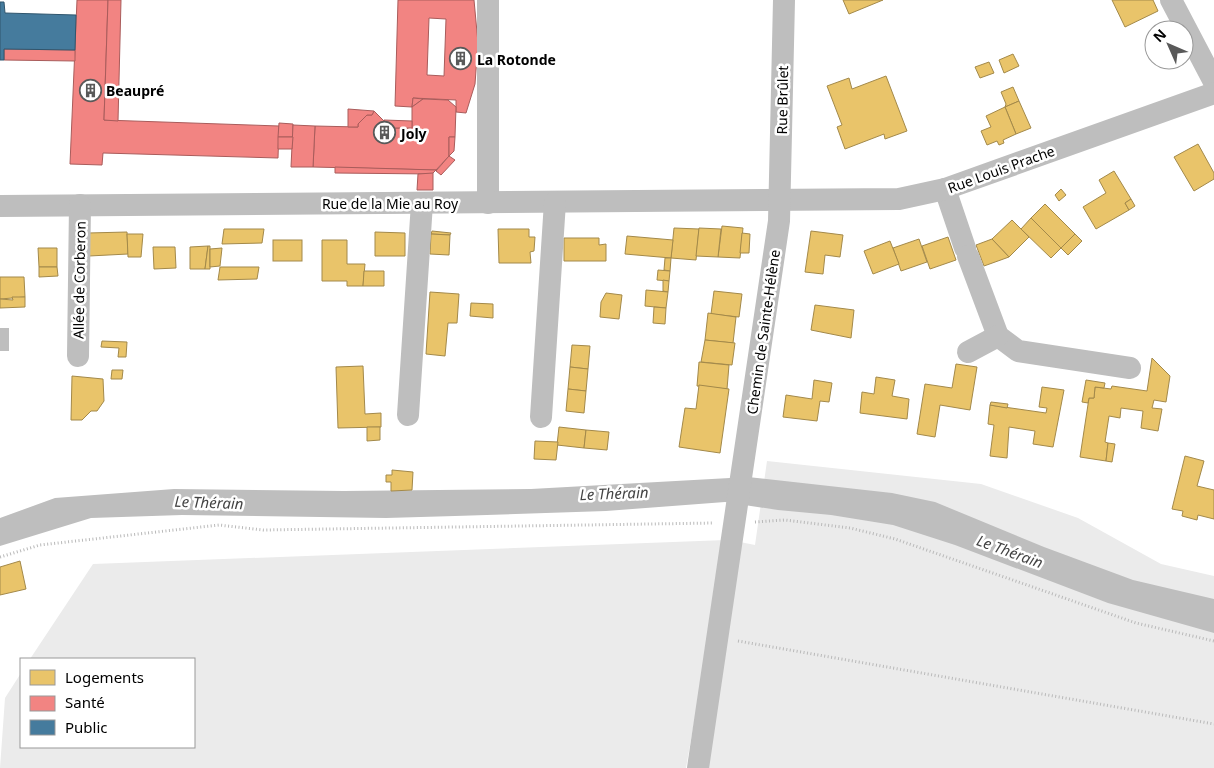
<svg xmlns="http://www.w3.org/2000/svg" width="1214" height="768" font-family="'Noto Sans',sans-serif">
  <rect width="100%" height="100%" fill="#fff"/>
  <!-- green -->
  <g fill="#ebebeb">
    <polygon points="767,461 981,484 1078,518 1161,564 1214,576 1214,768 701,768 735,541 755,545"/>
    <polygon points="726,540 686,768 0,768 5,698 21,673 21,747 194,747 194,659 30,659 93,564"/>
  </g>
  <!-- water -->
  <g fill="#bebebe">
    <rect x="0" y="328" width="9" height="23"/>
    <polygon points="748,477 892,493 935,502 1044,547 1133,580 1214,599 1214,633 1108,603 955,545 893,525 831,515 778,510 725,502 606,511 455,516 386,518 182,515 91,518 0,546 0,518 55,498 174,489 344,491 531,489"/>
  </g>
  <!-- homes -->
  <g fill="#e9c46a" stroke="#a3894a">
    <polygon points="843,0 883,0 849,14"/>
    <polygon points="1112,0 1153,0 1158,11 1125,27"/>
    <polygon points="1013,54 1019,66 1004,73 999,60"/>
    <polygon points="989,62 994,73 980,78 975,67"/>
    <polygon points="886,76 907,131 885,139 884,134 845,149 837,127 842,125 827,86 849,78 852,89"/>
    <polygon points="1013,87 1019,101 1005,107 1006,104 1001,92"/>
    <polygon points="1019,101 1031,128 1016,134 1005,107"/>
    <polygon points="1005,107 1016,134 1003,140 1004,143 999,145 997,141 987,145 981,131 991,127 986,116"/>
    <polygon points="1198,144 1214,173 1214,179 1194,191 1174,157"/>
    <polygon points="1114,171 1131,199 1125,203 1129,210 1096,229 1083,207 1106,193 1099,180"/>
    <polygon points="1061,189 1066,195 1059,201 1055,195"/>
    <polygon points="1131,199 1135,206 1129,210 1125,203"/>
    <polygon points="1045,204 1075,234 1061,248 1031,218"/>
    <polygon points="1031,218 1061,248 1051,258 1021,229"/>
    <polygon points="1012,220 1029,237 1009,257 992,239"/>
    <polygon points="722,226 743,228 740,258 718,257"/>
    <polygon points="674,228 699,229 696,260 671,258"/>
    <polygon points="699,228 721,229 718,257 696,256"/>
    <polygon points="224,229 264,229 262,243 222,244"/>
    <polygon points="498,229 529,229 529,237 535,237 534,251 530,252 531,263 499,263"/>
    <polygon points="432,231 451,233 450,235 431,234"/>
    <polygon points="811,231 843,235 840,257 825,255 823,274 805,272"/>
    <polygon points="127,232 128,254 89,256 88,233"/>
    <polygon points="375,232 405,233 405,256 375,256"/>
    <polygon points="742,233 750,234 749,253 740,253"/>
    <polygon points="127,234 143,234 141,257 128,257"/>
    <polygon points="431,234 450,235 449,255 430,254"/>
    <polygon points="1075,234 1082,241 1068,255 1061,248"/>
    <polygon points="627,236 673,240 671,258 625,254"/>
    <polygon points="948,237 956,260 930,269 922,246"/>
    <polygon points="564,238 599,238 599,245 606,244 606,261 564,261"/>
    <polygon points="919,239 927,262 901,271 893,248"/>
    <polygon points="992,239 1009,257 984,266 976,245"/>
    <rect x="273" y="240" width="29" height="21"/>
    <polygon points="322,240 347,240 347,264 365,264 363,286 347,286 347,281 322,281"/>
    <polygon points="890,241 899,264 873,274 864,251"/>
    <polygon points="208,246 205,269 190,269 190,247"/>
    <polygon points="208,246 210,246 210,269 205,269"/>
    <polygon points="153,247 175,247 176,268 154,269"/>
    <polygon points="38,248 57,248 57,267 39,267"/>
    <polygon points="222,248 220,266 210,267 210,249"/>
    <polygon points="665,258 671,258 670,271 664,270"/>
    <polygon points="39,267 57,267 58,276 39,277"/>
    <polygon points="220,267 259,267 257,279 218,280"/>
    <polygon points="658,270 670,271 669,281 657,280"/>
    <polygon points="364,271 384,271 384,286 363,286"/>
    <polygon points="0,277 24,277 25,297 0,299"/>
    <polygon points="663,280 669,281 668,292 663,291"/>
    <polygon points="646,290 668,292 666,308 645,306"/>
    <polygon points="714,291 742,294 739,317 711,314"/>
    <polygon points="430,292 459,294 457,323 448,323 445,356 426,354"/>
    <polygon points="606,293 622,295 619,319 600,317 601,302"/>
    <polygon points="12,297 25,297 25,307 0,308 0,299 13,300"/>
    <polygon points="471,303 493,304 493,318 470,316"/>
    <polygon points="815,305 854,310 851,338 811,330"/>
    <polygon points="654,307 666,308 665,324 653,323"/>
    <polygon points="708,313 736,317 733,343 705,340"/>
    <polygon points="705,340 735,343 732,365 701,362"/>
    <polygon points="102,341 127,342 126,357 118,357 119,348 101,347"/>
    <polygon points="572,345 590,346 588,369 570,367"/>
    <polygon points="1152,358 1170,376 1166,402 1154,400 1152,408 1162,409 1158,431 1141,428 1143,411 1121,408 1120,418 1109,416 1105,442 1108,443 1106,461 1080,457 1089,398 1094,398 1095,387 1111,389 1112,386 1147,391"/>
    <polygon points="699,362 729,365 727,389 697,386"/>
    <polygon points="956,364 977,367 970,410 940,405 935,437 917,434 925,384 952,388"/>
    <polygon points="363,366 365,414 381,413 381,427 338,428 336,367"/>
    <polygon points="570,367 588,369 586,391 568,389"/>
    <polygon points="112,370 123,370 122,379 111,379"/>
    <polygon points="72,376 103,379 104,401 97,411 91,411 82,420 71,420"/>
    <polygon points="876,377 895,380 892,396 909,399 907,419 860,413 862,392 874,394"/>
    <polygon points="814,380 832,383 829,402 820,401 817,421 783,417 786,395 812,399"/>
    <polygon points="1086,380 1105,383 1104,388 1095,387 1094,398 1089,398 1088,403 1082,402"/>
    <polygon points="699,385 729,389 720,453 679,447 685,408 696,409"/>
    <polygon points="1042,387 1064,390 1053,447 1033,444 1035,431 1009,427 1007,458 990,456 994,425 988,424 990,405 1046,413 1047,408 1039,407"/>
    <polygon points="568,389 586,391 584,413 566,411"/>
    <polygon points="991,402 1008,404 1007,408 990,405"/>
    <polygon points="367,427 380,427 380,440 367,441"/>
    <polygon points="559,427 586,430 584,448 557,445"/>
    <polygon points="586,430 609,432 607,450 584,448"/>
    <polygon points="535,441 558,442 556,460 534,459"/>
    <polygon points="1108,443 1115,444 1112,462 1106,461"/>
    <polygon points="1185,456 1204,461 1197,486 1214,490 1214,519 1198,515 1197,520 1182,516 1183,511 1172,509"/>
    <polygon points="392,470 413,472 412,490 391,491 391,482 386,482 386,475 392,475"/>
    <polygon points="20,561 26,589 0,595 0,567"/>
  </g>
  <!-- health -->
  <g fill="#f28482" stroke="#a95c5b" fill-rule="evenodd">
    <polygon points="77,0 108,0 104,120 279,126 278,158 103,153 102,165 70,164"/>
    <polygon points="108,0 121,0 118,121 104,120"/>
    <path d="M398,0H474L478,43L475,84L466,113L456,112V100L413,98L412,107L395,106ZM429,18L446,19L444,76L427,75Z"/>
    <polygon points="4,49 75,50 75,61 4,60"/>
    <polygon points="413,98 423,99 412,107"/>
    <polygon points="423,99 448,100 456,107 455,137 449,137 449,156 436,170 313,167 315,126 358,127 358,124 367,115 372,115 374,111 391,128 412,128 412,107"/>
    <polygon points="348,109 374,111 372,115 367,115 358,124 358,127 348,127"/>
    <polygon points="384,120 412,121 412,128 391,128"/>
    <polygon points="279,123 293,124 293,137 278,137"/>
    <polygon points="293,125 315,126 313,167 291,167"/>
    <polygon points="278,137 293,137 292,149 278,149"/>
    <polygon points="449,137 455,137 454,151 449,156"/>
    <polygon points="449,156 455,160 441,175 436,171"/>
    <polygon points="335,167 436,170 432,174 335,173"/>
    <polygon points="433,173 433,190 417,190 418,174"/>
  </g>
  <!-- public -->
  <polygon fill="#457b9d" stroke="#30566e" points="0,2 4,2 5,13 76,15 75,50 4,49 4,60 0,60"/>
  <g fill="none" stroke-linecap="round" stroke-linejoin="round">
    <!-- path -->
    <g stroke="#b9b9b9" stroke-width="3" stroke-dasharray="1 2.5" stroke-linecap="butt">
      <polyline points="755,522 785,520 850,528 895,539 1136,623 1214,641"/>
      <polyline points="0,557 40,545 219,525 263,530 714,523"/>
      <polyline points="738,641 1214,724"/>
    </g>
    <!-- minor -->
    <g stroke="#bebebe" stroke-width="22">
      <polyline points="488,0 488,203"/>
      <polyline points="1171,0 1214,82"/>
      <polyline points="945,189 965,248"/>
      <polyline points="0,206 899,199 945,189 1214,93"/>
      <polyline points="968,256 998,336 1018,351 1130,368"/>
      <polyline points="968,352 998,336"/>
      <polyline points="78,356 80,205"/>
      <polyline points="408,415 422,203"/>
      <polyline points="541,417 555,202"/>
      <polyline points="698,768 779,221 784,0"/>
    </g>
  </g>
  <!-- icons -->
  <defs>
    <symbol id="building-ring" viewBox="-11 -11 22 22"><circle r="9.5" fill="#fff" stroke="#595959" stroke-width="1.5"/><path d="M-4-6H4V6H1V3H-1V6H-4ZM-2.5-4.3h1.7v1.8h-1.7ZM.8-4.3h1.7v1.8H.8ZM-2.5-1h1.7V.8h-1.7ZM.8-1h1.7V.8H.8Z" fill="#595959"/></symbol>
  </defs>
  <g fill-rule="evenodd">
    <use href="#building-ring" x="448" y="46" width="25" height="25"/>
    <use href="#building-ring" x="78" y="78" width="25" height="25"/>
    <use href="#building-ring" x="372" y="120" width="25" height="25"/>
  </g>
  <g text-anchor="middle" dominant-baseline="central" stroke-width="5" stroke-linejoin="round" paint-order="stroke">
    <!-- poi labels -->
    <g font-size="14" font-weight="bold" fill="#000" stroke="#fff" text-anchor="start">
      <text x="477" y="59">La Rotonde</text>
      <text x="106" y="90">Beaupré</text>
      <text x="401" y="133">Joly</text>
    </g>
    <!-- street labels -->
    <g font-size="14" fill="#000" stroke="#fff">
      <text transform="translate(782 100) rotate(-89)">Rue Brûlet</text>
      <text transform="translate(1001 169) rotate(-20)">Rue Louis Prache</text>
      <text x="390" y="203">Rue de la Mie au Roy</text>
      <text transform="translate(79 280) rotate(-89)">Allée de Corberon</text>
      <text transform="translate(763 332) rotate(-82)">Chemin de Sainte-Hélène</text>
    </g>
    <!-- water labels -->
    <g font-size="15" font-style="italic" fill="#434343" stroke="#fff">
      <text transform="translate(614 493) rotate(-2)">Le Thérain</text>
      <text transform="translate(209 502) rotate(2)">Le Thérain</text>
      <text transform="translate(1010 551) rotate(20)">Le Thérain</text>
    </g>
  </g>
  <!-- legend -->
  <rect x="20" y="658" width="175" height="90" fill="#ffffff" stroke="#999999"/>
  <rect x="30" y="670" width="25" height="15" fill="#e9c46a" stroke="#999999"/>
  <text x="65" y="683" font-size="15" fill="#000000">Logements</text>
  <rect x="30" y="696" width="25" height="15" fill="#f28482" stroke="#999999"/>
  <text x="65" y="708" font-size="15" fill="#000000">Santé</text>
  <rect x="30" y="720" width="25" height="15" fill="#457b9d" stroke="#999999"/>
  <text x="65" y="733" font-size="15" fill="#000000">Public</text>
  <!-- north arrow -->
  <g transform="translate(1169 45) rotate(315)"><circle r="24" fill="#ffffff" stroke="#999999"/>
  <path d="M0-4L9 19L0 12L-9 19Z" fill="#595959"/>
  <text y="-8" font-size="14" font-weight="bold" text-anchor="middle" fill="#000000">N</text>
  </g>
</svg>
